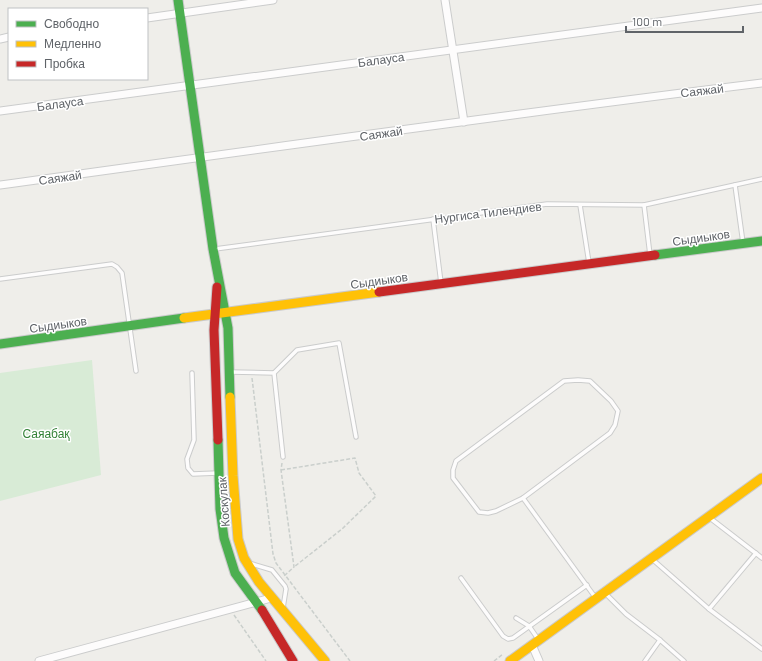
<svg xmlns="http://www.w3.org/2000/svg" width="762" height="661" font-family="Barlow,sans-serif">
  <rect width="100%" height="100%" fill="#efeeea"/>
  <!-- green -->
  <polygon fill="#d8ebd6" points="92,360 101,475 0,501 0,373"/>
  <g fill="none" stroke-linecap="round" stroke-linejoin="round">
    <defs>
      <g id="lane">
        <polyline points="735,185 743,243"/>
        <polyline points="580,205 589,263"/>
        <polyline points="644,205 650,255"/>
        <polyline points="433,219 441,283"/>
        <polyline points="215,249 547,204 644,205 762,179"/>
        <polyline points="0,279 112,264 117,267 122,273 136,371"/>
        <polyline points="230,372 274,373 283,457"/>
        <polyline points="192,373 194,440 187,459 188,468 193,474 218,473"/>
        <polyline points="274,373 297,350 339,343 356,437"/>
        <polygon points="578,380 590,381 611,401 618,411 615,425 610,433 523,498 496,511 488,513 479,512 453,478 453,470 456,461 564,381"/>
        <polyline points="523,498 595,597"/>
        <polyline points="710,518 762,558"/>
        <polyline points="652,559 709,609 762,649"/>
        <polyline points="252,564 272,570 285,586 286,589 283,608"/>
        <polyline points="461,578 503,636 508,639 513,638 587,585"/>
        <polyline points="606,594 626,614 660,640"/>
        <polyline points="709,609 756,553"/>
        <polyline points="516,618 529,626 538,639"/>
        <polyline points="645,661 660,640 684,661"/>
      </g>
      <g id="street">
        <polyline points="445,0 464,122"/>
        <polyline points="147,18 273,0"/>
        <polyline points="0,39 9,37"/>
        <polyline points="0,111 762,8"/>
        <path d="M0,185C254,150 508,114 762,83"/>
        <polyline points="532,645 539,661"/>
        <polyline points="39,661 271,598"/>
      </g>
      <g id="fast">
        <polyline points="178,0 213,249 228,328 230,397"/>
        <polyline points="655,255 762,241"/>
        <polyline points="0,344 184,318"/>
        <polyline points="218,440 220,509 224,538 235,573 262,610"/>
      </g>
      <g id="slow">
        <polyline points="184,318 379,292"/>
        <polyline points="230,397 233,476 238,539 244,558 259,582 325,661"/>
        <polyline points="510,661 762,478"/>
      </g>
      <g id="jam">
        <polyline points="217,287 214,330 218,440"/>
        <polyline points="379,292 655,255"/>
        <polyline points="262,610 293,661"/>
      </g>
    </defs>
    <!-- lane casing -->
    <use href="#lane" stroke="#cbcccc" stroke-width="5.5"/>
    <!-- street casing -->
    <use href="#street" stroke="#cbcccc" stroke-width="9"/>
    <!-- fast casing -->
    <use href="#fast" stroke="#cacacb" stroke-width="11"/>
    <!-- slow casing -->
    <use href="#slow" stroke="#cacacb" stroke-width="11"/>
    <!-- jam casing -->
    <use href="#jam" stroke="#cacacb" stroke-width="11"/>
    <!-- path -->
    <g stroke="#cacfcc" stroke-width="1.5" stroke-dasharray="4 2" stroke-linecap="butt">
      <polyline points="252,378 273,554 276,563 350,661"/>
      <polyline points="282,463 281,470 294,567 284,576"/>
      <polyline points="281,470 355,458 359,473 376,496 342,529 294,567"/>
      <polyline points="234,615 266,661"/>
      <polyline points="494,661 503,654"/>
    </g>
    <!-- lane -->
    <use href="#lane" stroke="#fdfcfc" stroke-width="3.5"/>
    <!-- street -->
    <use href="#street" stroke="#fdfcfc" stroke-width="7"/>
    <!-- fast -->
    <use href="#fast" stroke="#4caf50" stroke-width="9"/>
    <!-- slow -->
    <use href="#slow" stroke="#ffc107" stroke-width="9"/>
    <!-- jam -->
    <use href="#jam" stroke="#c62828" stroke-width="9"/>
  </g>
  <g text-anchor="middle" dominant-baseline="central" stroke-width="3" stroke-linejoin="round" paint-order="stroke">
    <!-- street labels -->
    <g font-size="12" fill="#5f6368" stroke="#fff">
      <text transform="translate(381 59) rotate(-8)">Балауса</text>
      <text transform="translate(702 90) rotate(-7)">Саяжай</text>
      <text transform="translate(60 103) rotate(-8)">Балауса</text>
      <text transform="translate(381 133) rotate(-8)">Саяжай</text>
      <text transform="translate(60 177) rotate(-8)">Саяжай</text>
      <text transform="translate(488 212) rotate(-7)">Нургиса Тилендиев</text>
      <text transform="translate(701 237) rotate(-8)">Сыдиыков</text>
      <text transform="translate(379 280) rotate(-8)">Сыдиыков</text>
      <text transform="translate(58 324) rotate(-8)">Сыдиыков</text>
      <text transform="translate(223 502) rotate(-94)">Коскулак</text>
    </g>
    <!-- park labels -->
    <g font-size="12" fill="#348238" stroke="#fff">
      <text x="46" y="433">Саяабақ</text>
    </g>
  </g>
  <!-- legend -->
  <rect x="8" y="8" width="140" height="72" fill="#ffffff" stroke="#bfc1c3"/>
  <rect x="16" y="21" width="20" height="6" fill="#4caf50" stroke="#bfc1c3"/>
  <text x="44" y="28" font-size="12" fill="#5f6368">Свободно</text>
  <rect x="16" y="41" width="20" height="6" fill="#ffc107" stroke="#bfc1c3"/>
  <text x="44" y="48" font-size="12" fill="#5f6368">Медленно</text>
  <rect x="16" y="61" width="20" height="6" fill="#c62828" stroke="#bfc1c3"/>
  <text x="44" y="68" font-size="12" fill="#5f6368">Пробка</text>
  <!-- scale -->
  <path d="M626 26v6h117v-6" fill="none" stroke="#5f6368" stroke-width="2"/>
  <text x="632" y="26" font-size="12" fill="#5f6368" stroke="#ffffff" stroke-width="3" paint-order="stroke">100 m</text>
</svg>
